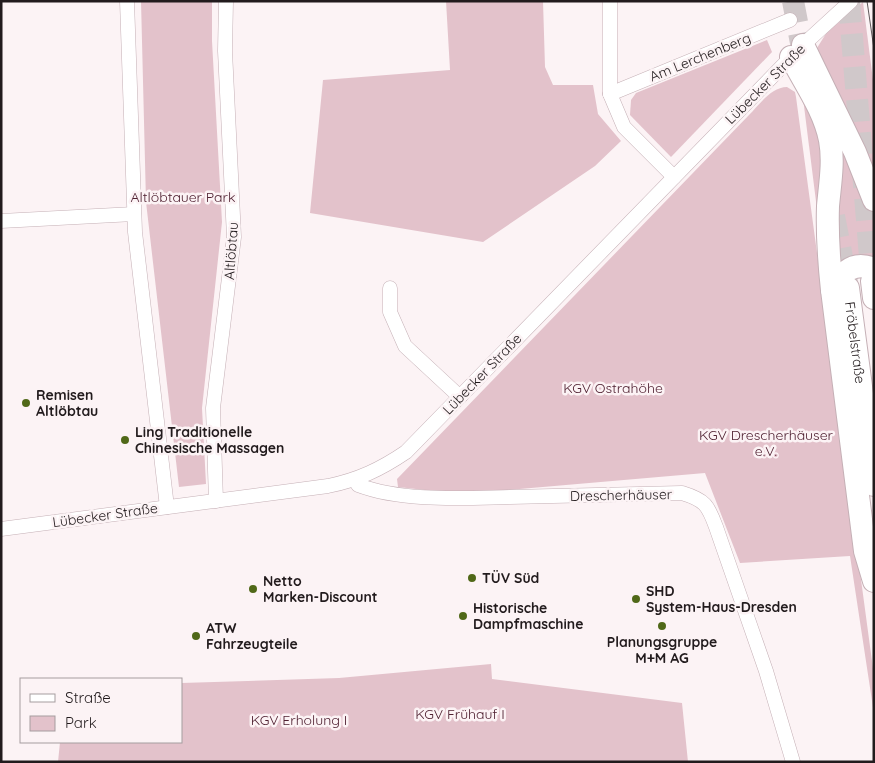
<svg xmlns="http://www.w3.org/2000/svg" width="875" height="763" font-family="Quicksand,sans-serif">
  <rect width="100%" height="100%" fill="#fcf3f5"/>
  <!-- green -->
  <g fill="#e3c2cb">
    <polygon points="141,1 212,1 212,41 222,222 202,408 206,484 179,487 146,202"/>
    <polygon points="446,1 543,1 545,67 553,85 593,85 598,114 621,141 595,166 483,242 310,213 323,80 450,70"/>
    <polygon points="863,2 874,88 874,184 817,48 827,32"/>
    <polygon points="767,40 772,52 671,157 630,115 631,100 636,93"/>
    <polygon points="808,70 871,202 874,214 874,260 838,266 833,213"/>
    <path d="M787,87L795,92L796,97L874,676V714L850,556L740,563L705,473L461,494L398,487L397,479L749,115C759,105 771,87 787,87Z"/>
    <polygon points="802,90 821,125 826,281"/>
    <polygon points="491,664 492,679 682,703 688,762 58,762 60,742 181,742 181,683 339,678"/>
  </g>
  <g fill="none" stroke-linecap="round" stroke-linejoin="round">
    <!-- primary-tunnel -->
    <g stroke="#d0c8ca" stroke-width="22" stroke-dasharray="22 11" stroke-linecap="butt">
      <polyline points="793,1 805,64"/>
      <polyline points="849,1 872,281"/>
      <polyline points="834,216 848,288"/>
    </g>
    <defs>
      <g id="minor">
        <polyline points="127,1 135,232 167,507"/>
        <polyline points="610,1 610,94 624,127 674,177"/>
        <polyline points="610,94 790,20"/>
        <polyline points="1,221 134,214"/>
        <polyline points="390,288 390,312 405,346 460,397"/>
        <path d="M355,480L358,485C403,502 463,498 510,497C567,496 625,494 682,493C705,500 708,505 716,527L766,671L793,762"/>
        <polyline points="216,501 213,408 234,237 225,51 226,1"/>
        <path d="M1,529L328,486C358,480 381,469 406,452L803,45L851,1"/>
      </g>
      <g id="primary">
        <polyline points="803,45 855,152 874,200"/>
        <path d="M791,57C805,84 824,110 830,140C834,162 830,184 828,206C827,234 829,262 832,290L865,551L874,581"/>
        <polyline points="872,281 874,298"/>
        <path id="s1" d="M848,288L874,485"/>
        <path d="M832,290C841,273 853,260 874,269"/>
      </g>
    </defs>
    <!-- minor casing -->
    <use href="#minor" stroke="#c5b0b6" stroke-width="15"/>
    <!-- primary casing -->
    <use href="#primary" stroke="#c5b0b6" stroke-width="24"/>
    <!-- minor -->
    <use href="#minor" stroke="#fff" stroke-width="14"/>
    <!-- primary -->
    <use href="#primary" stroke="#fff" stroke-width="22"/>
    <!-- tram -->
    <polyline stroke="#5f585a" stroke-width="1" points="867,1 874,49"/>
  </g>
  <!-- markers -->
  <g fill="#506818" stroke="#fcf3f5" stroke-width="2">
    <circle cx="26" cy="403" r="5"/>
    <circle cx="125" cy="440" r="5"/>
    <circle cx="472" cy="578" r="5"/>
    <circle cx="253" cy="589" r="5"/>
    <circle cx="636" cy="599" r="5"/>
    <circle cx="463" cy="616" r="5"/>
    <circle cx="662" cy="626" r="5"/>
    <circle cx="196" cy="636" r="5"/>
  </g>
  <g text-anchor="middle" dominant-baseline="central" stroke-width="5" stroke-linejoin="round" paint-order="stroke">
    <!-- street labels -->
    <g font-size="14" fill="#221b1d" stroke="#fcf3f5">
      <text transform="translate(700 57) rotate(-22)">Am Lerchenberg</text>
      <text transform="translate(765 84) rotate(-45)">Lübecker Straße</text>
      <text transform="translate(231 251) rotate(-86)">Altlöbtau</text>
      <text stroke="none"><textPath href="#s1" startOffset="55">Fröbelstraße</textPath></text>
      <text transform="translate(482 374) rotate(-46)">Lübecker Straße</text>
      <text transform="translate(621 495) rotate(-1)">Drescherhäuser</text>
      <text transform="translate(105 515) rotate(-8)">Lübecker Straße</text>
    </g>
    <!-- park labels -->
    <g font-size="14" fill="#4f2031" stroke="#fcf3f5">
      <text x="183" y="197">Altlöbtauer Park</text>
      <text x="613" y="388">KGV Ostrahöhe</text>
      <text x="766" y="435">KGV Drescherhäuser<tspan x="766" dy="16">e.V.</tspan></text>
      <text x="460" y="714">KGV Frühauf I</text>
      <text x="299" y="720">KGV Erholung I</text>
    </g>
    <!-- poi labels -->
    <g font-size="14" font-weight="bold" fill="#221b1d" stroke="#fcf3f5" text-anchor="start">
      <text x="36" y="395">Remisen<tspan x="36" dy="16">Altlöbtau</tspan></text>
      <text x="135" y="432">Ling Traditionelle<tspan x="135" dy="16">Chinesische Massagen</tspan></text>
      <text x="482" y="578">TÜV Süd</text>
      <text x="263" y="581">Netto<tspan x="263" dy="16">Marken-Discount</tspan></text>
      <text x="646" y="591">SHD<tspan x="646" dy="16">System-Haus-Dresden</tspan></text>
      <text x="473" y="608">Historische<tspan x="473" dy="16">Dampfmaschine</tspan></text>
      <text x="206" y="628">ATW<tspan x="206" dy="16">Fahrzeugteile</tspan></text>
      <text x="662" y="642" text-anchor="middle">Planungsgruppe<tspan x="662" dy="16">M+M AG</tspan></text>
    </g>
  </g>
  <!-- border -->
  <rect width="875" height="763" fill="none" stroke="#221b1d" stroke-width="5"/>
  <!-- legend -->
  <rect x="20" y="678" width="162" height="65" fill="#fcf3f5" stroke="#a59d9f"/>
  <rect x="30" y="694" width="25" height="8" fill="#ffffff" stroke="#a59d9f"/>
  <text x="65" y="703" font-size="15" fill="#221b1d">Straße</text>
  <rect x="30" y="716" width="25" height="15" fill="#e3c2cb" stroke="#a59d9f"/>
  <text x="65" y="728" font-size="15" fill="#221b1d">Park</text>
</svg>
